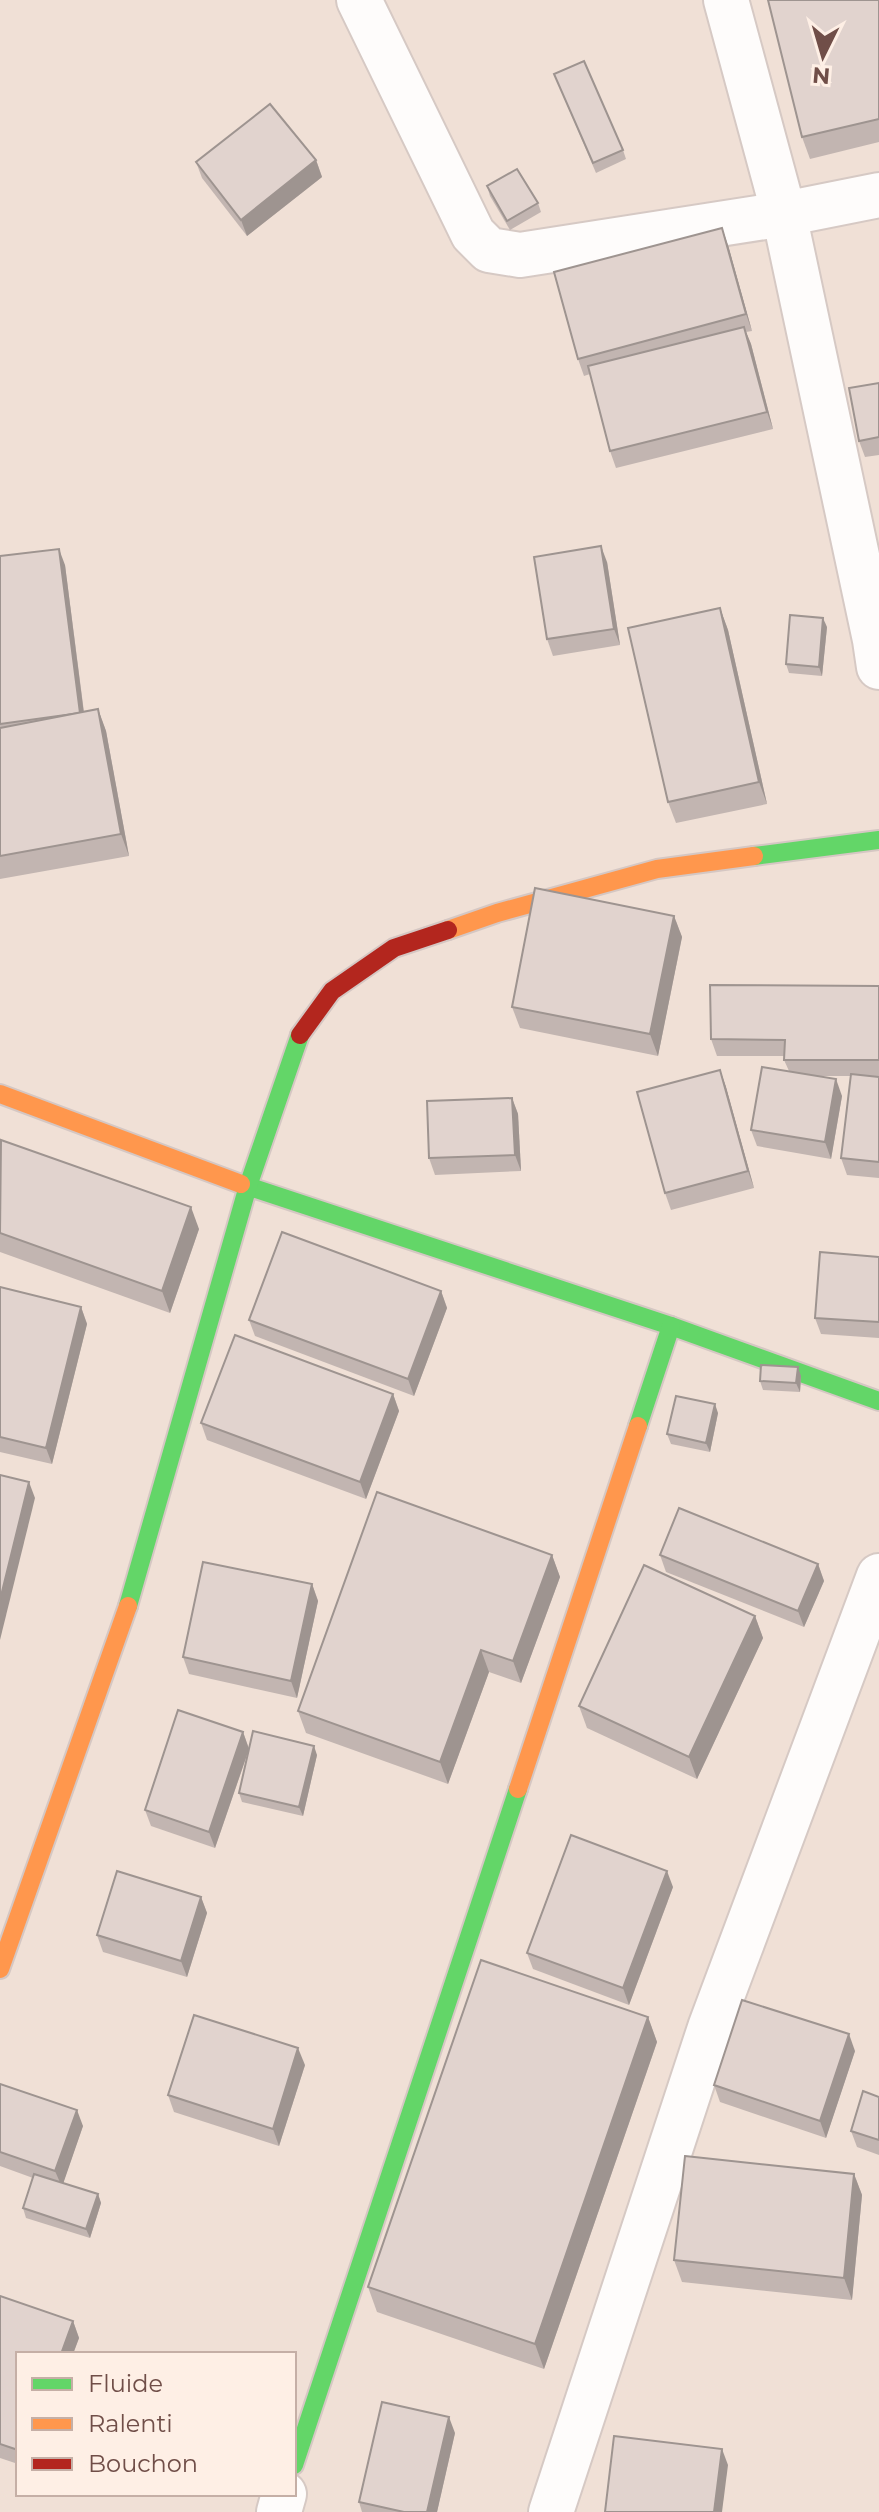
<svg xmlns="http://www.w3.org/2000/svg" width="879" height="2512" font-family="Montserrat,sans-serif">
  <rect width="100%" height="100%" fill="#f5ece6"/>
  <!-- residential -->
  <path fill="#f0e0d6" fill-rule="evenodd" d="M0,0H879V2512H0ZM18,2354H294V2494H18Z"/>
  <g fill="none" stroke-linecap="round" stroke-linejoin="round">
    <defs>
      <g id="street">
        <polyline points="359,0 473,234 489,250 520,255 784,214 879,195"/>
        <polyline points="726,0 784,214 875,640 879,667"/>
        <polyline points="279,2512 284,2494"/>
        <polyline points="551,2512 710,2028 879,1576"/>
      </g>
      <g id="fast">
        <polyline points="754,856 879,840"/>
        <polyline points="241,1184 671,1326 879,1401"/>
        <polyline points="638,1426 671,1326"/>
        <polyline points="128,1606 248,1186 300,1035"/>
        <polyline points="294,2465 518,1789"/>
      </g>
      <g id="slow">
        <polyline points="448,930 497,913 657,869 754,856"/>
        <polyline points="0,1094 241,1184"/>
        <polyline points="518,1789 638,1426"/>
        <polyline points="0,1969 128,1606"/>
      </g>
      <polyline id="jam" points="300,1035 332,991 394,948 448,930"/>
    </defs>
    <!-- street casing -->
    <use href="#street" stroke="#d6c9c4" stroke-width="48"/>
    <!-- fast casing -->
    <use href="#fast" stroke="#d5c7c3" stroke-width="22"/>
    <!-- slow casing -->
    <use href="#slow" stroke="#d5c7c3" stroke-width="22"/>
    <!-- jam casing -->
    <use href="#jam" stroke="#d5c7c3" stroke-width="22"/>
    <!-- street -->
    <use href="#street" stroke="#fefcfb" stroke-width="44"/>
    <!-- fast -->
    <use href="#fast" stroke="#63d668" stroke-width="18"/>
    <!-- slow -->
    <use href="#slow" stroke="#ff974d" stroke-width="18"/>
    <!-- jam -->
    <use href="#jam" stroke="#b3261e" stroke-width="18"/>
  </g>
  <!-- wall -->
  <g fill="#c2b5b1">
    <polygon points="879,0 879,142 810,159 802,137"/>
    <polygon points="554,74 623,150 626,159 596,173"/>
    <polygon points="316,160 322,177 247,236 202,178 196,162"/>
    <polygon points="487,186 538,203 541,212 510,230 490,196"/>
    <polygon points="728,245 752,331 746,332 751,344 773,429 616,468 610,451 590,374 584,376 578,359"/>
    <polygon points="879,383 879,455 865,457 859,441"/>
    <polygon points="0,556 65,565 84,712 98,709 106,731 129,856 0,879"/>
    <polygon points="607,562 620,645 553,656 547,639"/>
    <polygon points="720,608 728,630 767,804 676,823 668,802"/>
    <polygon points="827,627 822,676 789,673 786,664"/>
    <polygon points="674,916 682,937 658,1056 520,1028 512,1007"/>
    <polygon points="879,986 879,1076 873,1076 879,1077 879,1178 847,1175 841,1158 851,1076 818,1076 842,1096 831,1159 757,1146 751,1130 789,1071 784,1060 784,1056 717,1056 711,1039"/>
    <polygon points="720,1070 726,1087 754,1188 671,1210 665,1193"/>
    <polygon points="512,1098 518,1114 521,1171 435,1175 429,1158"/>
    <polygon points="0,1142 199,1229 170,1313 0,1252"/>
    <polygon points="879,1257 879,1338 821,1334 815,1318"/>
    <polygon points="0,1287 81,1307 87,1324 52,1464 0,1452"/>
    <polygon points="441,1291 447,1308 414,1396 255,1336 249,1320"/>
    <polygon points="801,1376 800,1392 763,1390 760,1381"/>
    <polygon points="393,1394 399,1411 366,1499 207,1440 201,1423"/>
    <polygon points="718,1413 710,1452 671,1444 667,1434"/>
    <polygon points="552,1555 560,1577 521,1683 489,1672 448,1784 306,1733 298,1711"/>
    <polygon points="660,1555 818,1564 824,1581 804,1627 666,1572"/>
    <polygon points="312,1584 318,1601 297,1698 189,1674 183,1657"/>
    <polygon points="755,1616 763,1638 697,1779 587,1728 579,1706"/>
    <polygon points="243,1732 249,1749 215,1848 151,1826 145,1810"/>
    <polygon points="317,1755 303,1816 242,1802 239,1793"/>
    <polygon points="673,1887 629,2005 533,1969 527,1953"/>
    <polygon points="201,1897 207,1913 187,1977 103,1952 97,1935"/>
    <polygon points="648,2017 657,2042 544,2369 377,2312 368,2287"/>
    <polygon points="855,2051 826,2138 720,2102 714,2085"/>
    <polygon points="305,2065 279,2146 174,2112 168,2095"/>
    <polygon points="0,2084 83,2126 63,2183 98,2194 101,2203 90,2238 26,2218 23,2208 33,2178 0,2166"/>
    <polygon points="879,2097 879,2155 857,2147 851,2131"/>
    <polygon points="854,2174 862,2195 852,2300 682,2282 674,2260"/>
    <polygon points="0,2296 73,2321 79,2338 73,2354 18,2354 18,2464 0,2458"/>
    <polygon points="455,2433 437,2512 362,2512 359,2502"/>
  </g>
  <!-- shaded-wall -->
  <g fill="#9e9490">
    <polygon points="316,160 322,177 247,236 241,220"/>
    <polygon points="722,228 728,245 752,331 746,314"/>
    <polygon points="744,327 751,344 773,429 767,412"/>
    <polygon points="601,546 607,562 620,645 614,629"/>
    <polygon points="59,549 65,565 86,730 80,714"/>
    <polygon points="720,608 728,630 767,804 759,782"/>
    <polygon points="823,618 827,627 822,676 819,667"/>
    <polygon points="98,709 106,731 129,856 121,834"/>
    <polygon points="674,916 682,937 658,1056 650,1034"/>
    <polygon points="720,1070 726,1087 754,1188 748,1171"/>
    <polygon points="836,1079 842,1096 831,1159 825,1142"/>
    <polygon points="512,1098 518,1114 521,1171 515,1155"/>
    <polygon points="191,1207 199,1229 170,1313 162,1291"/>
    <polygon points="441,1291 447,1308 414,1396 408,1379"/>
    <polygon points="81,1307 87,1324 52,1464 46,1448"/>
    <polygon points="798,1367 801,1376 800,1392 796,1383"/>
    <polygon points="393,1394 399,1411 366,1499 360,1482"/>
    <polygon points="715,1404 718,1413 710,1452 706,1443"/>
    <polygon points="29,1482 35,1498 0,1640 0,1600"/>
    <polygon points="552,1555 560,1577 521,1683 513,1661"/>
    <polygon points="818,1564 824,1581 804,1627 798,1611"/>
    <polygon points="312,1584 318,1601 297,1698 291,1681"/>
    <polygon points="755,1616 763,1638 697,1779 689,1757"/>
    <polygon points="481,1650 489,1672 448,1784 440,1762"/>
    <polygon points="243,1732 249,1749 215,1848 209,1832"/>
    <polygon points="314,1746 317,1755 303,1816 299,1807"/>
    <polygon points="667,1871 673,1887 629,2005 623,1988"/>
    <polygon points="201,1897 207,1913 187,1977 181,1961"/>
    <polygon points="648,2017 657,2042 544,2369 535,2344"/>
    <polygon points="849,2034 855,2051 826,2138 820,2121"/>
    <polygon points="298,2048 305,2065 279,2146 273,2129"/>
    <polygon points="77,2110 83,2126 62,2187 55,2171"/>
    <polygon points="854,2174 862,2195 852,2300 844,2278"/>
    <polygon points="98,2194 101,2203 90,2238 86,2229"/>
    <polygon points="73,2321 79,2338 73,2354 61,2354"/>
    <polygon points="449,2417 455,2433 437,2512 427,2512"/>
    <polygon points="722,2449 728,2465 722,2512 714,2512"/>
  </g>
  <!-- building -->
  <g fill="#e1d3ce" stroke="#9e9490" stroke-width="2">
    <polygon points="768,0 879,0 879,119 802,137"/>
    <polygon points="584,61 623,150 593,163 554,74"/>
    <polygon points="270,104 316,160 241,220 196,162"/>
    <polygon points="517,169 538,203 507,221 487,186"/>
    <polygon points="722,228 746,314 578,359 554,272"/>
    <polygon points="744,327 767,412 610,451 588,366"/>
    <polygon points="879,383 879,437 859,441 849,388"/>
    <polygon points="601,546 614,629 547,639 534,557"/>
    <polygon points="59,549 80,713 0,724 0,556"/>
    <polygon points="720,608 759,782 668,802 628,628"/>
    <polygon points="790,615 823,618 819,667 786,664"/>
    <polygon points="98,709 121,834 0,856 0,728"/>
    <polygon points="535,888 674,916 650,1034 512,1007"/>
    <polygon points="710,985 879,986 879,1060 784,1060 785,1040 711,1039"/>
    <polygon points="762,1067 836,1079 825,1142 751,1130"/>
    <polygon points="720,1070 748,1171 665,1193 637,1092"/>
    <polygon points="851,1074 879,1077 879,1162 841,1158"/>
    <polygon points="512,1098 515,1155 429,1158 427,1101"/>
    <polygon points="1,1140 191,1207 162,1291 0,1233"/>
    <polygon points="282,1232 441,1291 408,1379 249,1320"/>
    <polygon points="820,1252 879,1257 879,1322 815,1318"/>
    <polygon points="0,1287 81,1307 46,1448 0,1437"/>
    <polygon points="235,1335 393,1394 360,1482 201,1423"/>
    <polygon points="761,1365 798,1367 796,1383 760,1381"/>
    <polygon points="676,1396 715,1404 706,1443 667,1434"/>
    <polygon points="0,1475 29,1482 0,1600"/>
    <polygon points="377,1492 552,1555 513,1661 481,1650 440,1762 298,1711"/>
    <polygon points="679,1508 818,1564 798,1611 660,1555"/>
    <polygon points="203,1562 312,1584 291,1681 183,1657"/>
    <polygon points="644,1565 755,1616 689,1757 579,1706"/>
    <polygon points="178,1710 243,1732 209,1832 145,1810"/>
    <polygon points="253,1731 314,1746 299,1807 239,1793"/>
    <polygon points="571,1835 667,1871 623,1988 527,1953"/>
    <polygon points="117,1871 201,1897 181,1961 97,1935"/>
    <polygon points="481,1960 648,2017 535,2344 368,2287"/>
    <polygon points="742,2000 849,2034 820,2121 714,2085"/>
    <polygon points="194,2015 298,2048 273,2129 168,2095"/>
    <polygon points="0,2084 77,2110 55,2171 0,2152"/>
    <polygon points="863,2091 879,2097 879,2140 851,2131"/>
    <polygon points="685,2156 854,2174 844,2278 674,2260"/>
    <polygon points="34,2174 98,2194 86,2229 23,2208"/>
    <polygon points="0,2296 73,2321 61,2354 18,2354 18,2450 0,2444"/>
    <polygon points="382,2402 449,2417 427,2512 404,2512 359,2502"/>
    <polygon points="614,2436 722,2449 714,2512 605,2512"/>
  </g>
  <!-- legend -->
  <rect x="16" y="2352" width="280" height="144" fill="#feefe5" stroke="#c5afa6" stroke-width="2"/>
  <rect x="32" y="2378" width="40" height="12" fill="#63d668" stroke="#c5afa6" stroke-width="2"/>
  <text x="88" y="2392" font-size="24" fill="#704e48">Fluide</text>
  <rect x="32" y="2418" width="40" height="12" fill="#ff974d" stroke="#c5afa6" stroke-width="2"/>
  <text x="88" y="2432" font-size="24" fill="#704e48">Ralenti</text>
  <rect x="32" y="2458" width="40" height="12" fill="#b3261e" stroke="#c5afa6" stroke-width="2"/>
  <text x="88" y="2472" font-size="24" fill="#704e48">Bouchon</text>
  <!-- north arrow -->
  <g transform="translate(823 56) rotate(185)" stroke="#feefe5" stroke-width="6" paint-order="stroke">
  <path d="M0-6L14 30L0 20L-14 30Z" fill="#704e48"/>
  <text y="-12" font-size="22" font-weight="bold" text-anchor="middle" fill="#704e48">N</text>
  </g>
</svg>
